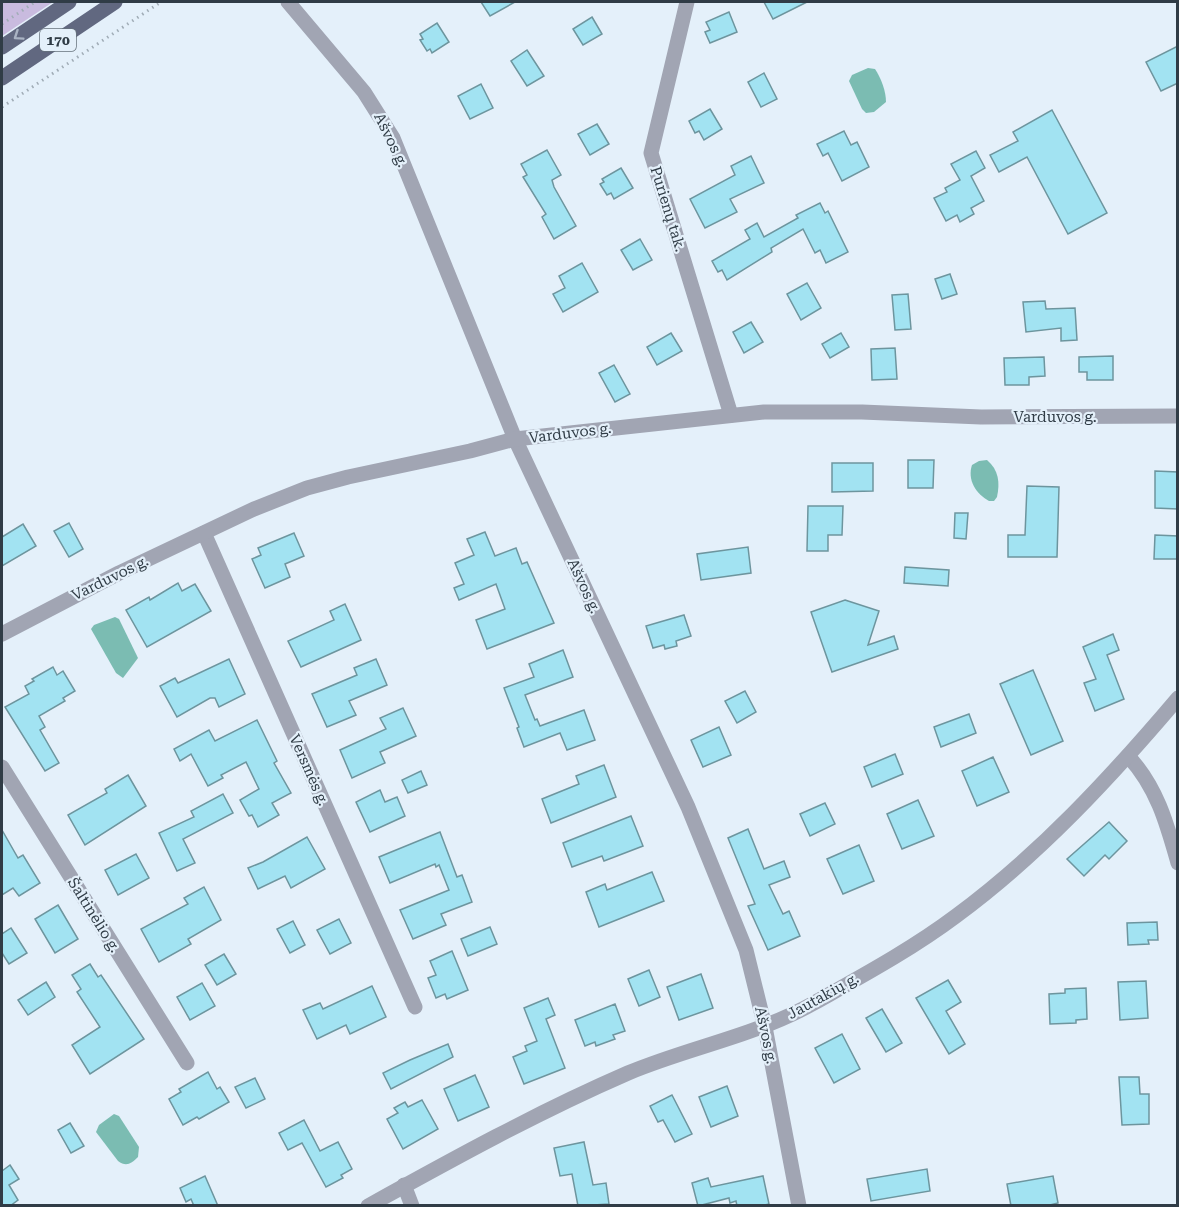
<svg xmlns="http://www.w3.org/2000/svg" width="1179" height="1207" font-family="'Roboto Serif',serif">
  <rect width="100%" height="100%" fill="#e4f0fa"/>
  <!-- green -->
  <polygon fill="#c9bbdf" points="2,2 53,2 2,36"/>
  <!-- water -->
  <g fill="#7bbcb2">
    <path d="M868,68L875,69C881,78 886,91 886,102L874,112L866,113L862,109L849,81L852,75Z"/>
    <path d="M987,460C999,470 1000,483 997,497L994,501H989C976,494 967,480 972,465L979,461Z"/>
    <polygon points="115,617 119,619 138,658 123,678 116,673 91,629 94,625"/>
    <path d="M114,1114L119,1116L139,1147L138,1157C131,1164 126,1167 118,1161L96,1132L99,1125Z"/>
  </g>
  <!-- building -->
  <g fill="#a2e3f2" stroke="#6d959e" stroke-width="1.5">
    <polygon points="481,2 515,2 490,16"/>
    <polygon points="764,2 807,2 773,19"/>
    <polygon points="729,12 737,32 710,43 705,32 710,30 706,22"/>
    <polygon points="592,17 602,34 583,45 573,29"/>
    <polygon points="437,23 449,42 432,53 430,49 427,51 420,40 423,39 420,34"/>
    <polygon points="1178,46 1178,83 1161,91 1146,62"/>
    <polygon points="527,50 544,76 527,86 511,61"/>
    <polygon points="764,73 777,99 761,107 748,82"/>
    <polygon points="481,84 493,108 470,119 458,96"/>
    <polygon points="710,109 722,129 704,140 699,131 695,133 689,121"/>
    <polygon points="1052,110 1107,213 1068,234 1027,157 999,172 990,155 1018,141 1013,132"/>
    <polygon points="597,124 609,144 590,155 578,134"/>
    <polygon points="844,131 851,145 857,142 869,167 842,181 828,153 823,156 817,144"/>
    <polygon points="547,150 561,175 552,180 554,187 576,226 554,239 542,217 546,214 523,177 527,175 521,164"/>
    <polygon points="976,151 985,168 971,176 984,201 971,208 974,214 960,222 957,215 946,221 934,198 947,192 945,188 960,180 951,164"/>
    <polygon points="751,156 764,183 730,199 737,212 705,228 690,199 735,175 731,166"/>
    <polygon points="621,168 633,188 614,199 611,193 607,195 600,184 604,182 602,179"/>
    <polygon points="820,203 825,213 828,211 848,252 826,263 820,250 815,253 803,229 771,248 772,252 727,280 722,270 718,272 712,261 750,239 745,230 757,223 764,237 798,218 796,215"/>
    <polygon points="640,239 652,260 633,270 621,250"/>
    <polygon points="582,263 598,292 563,312 553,294 565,288 559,276"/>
    <polygon points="950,274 957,294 942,299 935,279"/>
    <polygon points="807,283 821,308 801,320 787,294"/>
    <polygon points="908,294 911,329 895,330 892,295"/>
    <polygon points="1045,301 1046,309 1075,308 1077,340 1061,341 1061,328 1026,332 1023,302"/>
    <polygon points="751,322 763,342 744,353 733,332"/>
    <polygon points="671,333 682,351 657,365 647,347"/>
    <polygon points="841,333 849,347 830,358 822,344"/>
    <polygon points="895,348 897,379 872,380 871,349"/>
    <polygon points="1113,356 1113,380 1087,380 1087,372 1079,372 1079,357"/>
    <polygon points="1044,357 1045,376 1029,377 1029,385 1005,385 1004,358"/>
    <polygon points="614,365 630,394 615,402 599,373"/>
    <polygon points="908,460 934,460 933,488 908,488"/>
    <polygon points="832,463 873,463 873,491 832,492"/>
    <polygon points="1155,471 1178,472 1178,509 1155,508"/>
    <polygon points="1027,486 1059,487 1057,557 1008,557 1008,535 1025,535"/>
    <polygon points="808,506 843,506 842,535 828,535 828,551 807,551"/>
    <polygon points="955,513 968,513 966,539 954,538"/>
    <polygon points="69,523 83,549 69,557 54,531"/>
    <polygon points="23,524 36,546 2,566 2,537"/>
    <polygon points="485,532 495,556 516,548 522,564 527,562 554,623 487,649 476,620 505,609 496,584 459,600 454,588 464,584 455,563 474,555 467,539"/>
    <polygon points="294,533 304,556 285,564 290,577 265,588 252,559 261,555 258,548"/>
    <polygon points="1155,535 1178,536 1178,559 1154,559"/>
    <polygon points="748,547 751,573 701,580 697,554"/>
    <polygon points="905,567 949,570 948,586 904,583"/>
    <polygon points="178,583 182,591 195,584 211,611 147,647 126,610 149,597 150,600"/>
    <polygon points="845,600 879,611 868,645 894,636 898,649 832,672 811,612"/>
    <polygon points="345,604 361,640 301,667 288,641 334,620 330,611"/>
    <polygon points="684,615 691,636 676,641 677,646 665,649 664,645 653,648 646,626"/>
    <polygon points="1113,634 1119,650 1107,655 1124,699 1095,711 1084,683 1096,679 1083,647"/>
    <polygon points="563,650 573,677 525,695 535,720 537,719 540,726 584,710 595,740 567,750 560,733 524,747 517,728 519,727 504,688 534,677 529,664"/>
    <polygon points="229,659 245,694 219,707 215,698 210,698 177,717 160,686 175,678 178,683"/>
    <polygon points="376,659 387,685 349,701 356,715 327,727 312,694 357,675 354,668"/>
    <polygon points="53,667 57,675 63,671 75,691 63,698 65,701 39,716 45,727 40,730 59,763 45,771 5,707 29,694 25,686 34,681 32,679"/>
    <polygon points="1033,670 1063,741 1031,755 1000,684"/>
    <polygon points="745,691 756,712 737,723 725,701"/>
    <polygon points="403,708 416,736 380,752 385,763 352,778 340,750 386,729 380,718"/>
    <polygon points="969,714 976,733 941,747 934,727"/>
    <polygon points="257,720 277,761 274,763 291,793 272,803 279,815 258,827 252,815 249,816 240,800 259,789 246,762 221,775 223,778 208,786 191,754 180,761 174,749 209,730 215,741"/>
    <polygon points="719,727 731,755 703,767 691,740"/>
    <polygon points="895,754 903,774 872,787 864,767"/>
    <polygon points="993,757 1009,792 977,806 962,771"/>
    <polygon points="604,765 616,797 551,823 542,799 579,784 576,776"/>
    <polygon points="421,771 427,785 408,793 402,780"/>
    <polygon points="128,775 146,806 85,845 68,815 107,793 105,789"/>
    <polygon points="380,790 385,802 397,797 405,816 370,832 356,802"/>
    <polygon points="223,794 233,813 183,839 195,863 177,871 159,833 194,817 191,811"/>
    <polygon points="918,800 934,836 902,849 887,814"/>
    <polygon points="825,803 835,824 810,836 800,814"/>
    <polygon points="631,816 643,846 604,861 602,856 572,867 563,843"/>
    <polygon points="1109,822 1127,841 1109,859 1105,855 1084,876 1067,859"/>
    <polygon points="748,829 764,869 784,861 790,877 769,885 783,914 789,911 800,936 768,950 748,906 755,904 728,838"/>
    <polygon points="2,830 18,858 23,855 40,883 19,896 13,888 2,895"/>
    <polygon points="440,832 457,877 462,875 472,902 441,914 446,925 413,939 400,910 449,890 439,865 436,867 435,864 390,883 379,857"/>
    <polygon points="307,837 325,869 291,888 285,876 258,889 248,868 263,862"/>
    <polygon points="859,845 874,881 843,894 827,859"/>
    <polygon points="136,854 149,878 118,895 105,870"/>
    <polygon points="652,872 664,901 599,927 586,892 605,884 607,890"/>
    <polygon points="204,887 221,920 188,939 191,944 159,962 141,929 188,904 184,898"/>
    <polygon points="58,905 78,939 55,953 35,919"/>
    <polygon points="339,919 351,943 330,954 317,930"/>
    <polygon points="293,921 305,945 290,953 277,929"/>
    <polygon points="1157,922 1158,940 1148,940 1149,944 1128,945 1127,923"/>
    <polygon points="490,927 497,944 468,956 461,939"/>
    <polygon points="11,928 27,953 9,964 2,953 2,934"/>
    <polygon points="452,951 468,990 447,999 445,994 436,998 428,978 436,975 430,961"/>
    <polygon points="224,954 236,974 217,985 205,965"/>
    <polygon points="90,964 98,977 101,975 144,1039 90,1074 72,1045 100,1027 77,992 81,989 72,975"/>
    <polygon points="649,970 660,997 639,1006 628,979"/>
    <polygon points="701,974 713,1008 679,1020 667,987"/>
    <polygon points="948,980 961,1002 946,1011 965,1044 949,1054 916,998"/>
    <polygon points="1146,981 1148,1018 1120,1020 1118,982"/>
    <polygon points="46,982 55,997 28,1015 18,1000"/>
    <polygon points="202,983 215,1006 190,1020 177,997"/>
    <polygon points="372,986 386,1017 350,1034 346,1025 317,1039 303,1010 320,1003 323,1009"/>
    <polygon points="1086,988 1087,1019 1076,1020 1076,1023 1050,1024 1049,994 1065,993 1065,989"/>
    <polygon points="548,998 555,1015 546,1019 565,1068 524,1084 513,1057 527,1051 525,1046 537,1041 524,1008"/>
    <polygon points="615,1004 625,1031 613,1035 615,1039 596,1046 595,1042 585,1046 575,1020"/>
    <polygon points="882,1009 902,1043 886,1052 866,1018"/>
    <polygon points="842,1034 860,1069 834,1083 815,1048"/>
    <polygon points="448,1044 453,1057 391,1089 383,1073 410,1060"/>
    <polygon points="208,1072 217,1089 220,1087 229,1102 199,1119 197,1117 183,1125 169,1099 181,1092 179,1089"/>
    <polygon points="475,1075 489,1107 458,1121 444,1089"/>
    <polygon points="1119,1077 1139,1077 1140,1094 1149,1094 1149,1124 1122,1125"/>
    <polygon points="255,1078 265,1099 246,1108 235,1087"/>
    <polygon points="727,1086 738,1116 711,1127 699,1097"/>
    <polygon points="672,1095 692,1134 675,1142 663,1120 658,1122 650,1106"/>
    <polygon points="422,1100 438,1129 403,1149 387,1119 398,1113 394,1108 405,1102 408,1107"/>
    <polygon points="304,1120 320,1151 338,1142 352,1169 341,1175 343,1178 326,1187 302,1143 288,1150 279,1133"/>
    <polygon points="70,1123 84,1146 71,1153 58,1130"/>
    <polygon points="584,1142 593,1185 606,1183 609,1204 578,1206 572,1174 560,1176 554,1148"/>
    <polygon points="10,1165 19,1179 9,1185 18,1200 10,1206 2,1206 2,1171"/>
    <polygon points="927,1169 930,1191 871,1201 867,1179"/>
    <polygon points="205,1176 218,1206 194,1206 191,1199 186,1202 180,1188"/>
    <polygon points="763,1176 769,1204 761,1206 737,1206 736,1201 730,1203 729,1198 698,1206 692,1183 708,1178 711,1187"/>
    <polygon points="1053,1176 1058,1203 1046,1206 1011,1206 1007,1184"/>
  </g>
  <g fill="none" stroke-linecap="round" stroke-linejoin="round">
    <!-- path -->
    <g stroke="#a0acb6" stroke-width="3" stroke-dasharray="1.5 4.5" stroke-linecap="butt">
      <polyline points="2,24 35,2"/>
      <polyline points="2,107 161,2"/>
    </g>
    <!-- street -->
    <g stroke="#a1a5b3" stroke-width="15">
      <polyline points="288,2 364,92 393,138 515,439 688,807 746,950 765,1027 799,1206"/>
      <polyline points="687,2 651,153 731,415"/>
      <polyline points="204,533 415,1007"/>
      <polyline points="2,634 119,573 254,509 307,488 348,477 470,451 515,439 764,412 862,412 981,417 1178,416"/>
      <path d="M1128,756C1157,787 1167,824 1178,863"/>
      <polyline points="2,767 187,1063"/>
      <polyline points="404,1185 412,1206"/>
      <path d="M368,1206C453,1159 538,1112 628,1073C690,1047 755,1036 814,1003C862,976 912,949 956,916C1039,855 1111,777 1178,698"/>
    </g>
    <!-- primary -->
    <g stroke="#616880" stroke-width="15">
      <polyline points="2,47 69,2"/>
      <polyline points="2,78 115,2"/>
    </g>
  </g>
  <!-- one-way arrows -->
  <defs><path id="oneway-chevron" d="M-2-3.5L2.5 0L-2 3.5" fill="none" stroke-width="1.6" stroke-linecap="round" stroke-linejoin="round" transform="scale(1.5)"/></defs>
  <use stroke="#a9b3c3" href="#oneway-chevron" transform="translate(18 36) rotate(146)"/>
  <g text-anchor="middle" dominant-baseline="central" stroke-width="4.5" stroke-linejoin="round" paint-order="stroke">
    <!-- shield labels -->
    <rect fill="#e4f0fa" stroke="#66727c" stroke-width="1.5" x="40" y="29" width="36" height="22" rx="4.5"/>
    <g font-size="14" font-weight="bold" fill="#303c46">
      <text x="58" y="40">170</text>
    </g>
    <!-- street labels -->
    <g font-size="15" fill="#303c46" stroke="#e4f0fa">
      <text transform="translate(391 140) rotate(64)">Ašvos g.</text>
      <text transform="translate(668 209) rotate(73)">Purienų tak.</text>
      <text x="1055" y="417">Varduvos g.</text>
      <text transform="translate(570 433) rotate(-7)">Varduvos g.</text>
      <text transform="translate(110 578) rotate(-26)">Varduvos g.</text>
      <text transform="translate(584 586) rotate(65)">Ašvos g.</text>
      <text transform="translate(309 770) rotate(66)">Versmės g.</text>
      <text transform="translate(94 915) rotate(58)">Šaltinėlio g.</text>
      <text transform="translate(823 996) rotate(-29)">Jautakių g.</text>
      <text transform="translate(766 1035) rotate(78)">Ašvos g.</text>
    </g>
  </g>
  <!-- border -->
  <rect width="1179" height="1207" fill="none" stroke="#303c46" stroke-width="6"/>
</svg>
